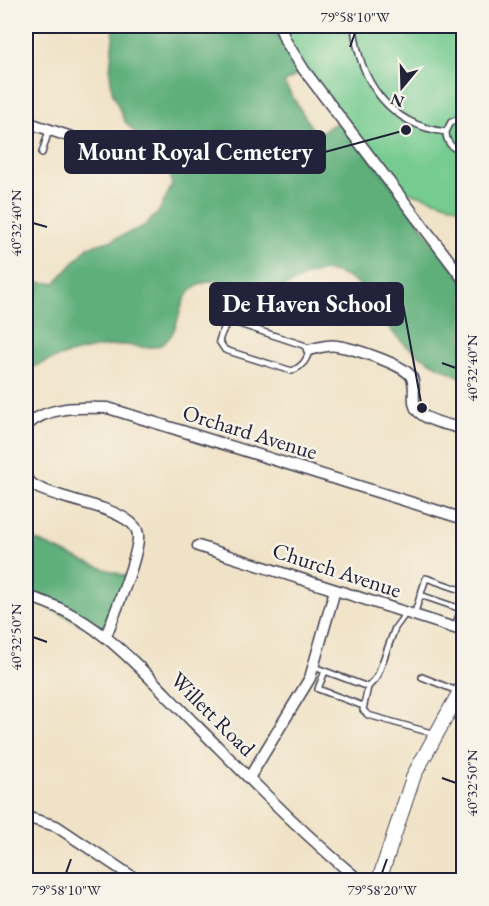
<svg xmlns="http://www.w3.org/2000/svg" width="489" height="906" font-family="'EB Garamond',serif">
  <rect width="100%" height="100%" fill="#f7f3e8"/>
  <filter id="ink" filterUnits="userSpaceOnUse"><feTurbulence type="fractalNoise" baseFrequency=".0167" numOctaves="2"/><feDisplacementMap in="SourceGraphic" scale="12" xChannelSelector="R" yChannelSelector="G"/><feConvolveMatrix kernelMatrix="1 2 1 2 8 2 1 2 1" color-interpolation-filters="sRGB"/></filter>
  <filter id="wash" filterUnits="userSpaceOnUse"><feTurbulence type="fractalNoise" baseFrequency=".008" numOctaves="4" result="noise"/><feDisplacementMap in="SourceGraphic" scale="24" xChannelSelector="R" yChannelSelector="G"/><feGaussianBlur stdDeviation="1.35" result="paint"/><feColorMatrix in="noise" values="0 0 0 0 0 0 0 0 0 0 0 0 0 0 0 0 0 1.4 0 .05"/><feComposite in="paint" operator="in"/></filter>
  <g filter="url(#wash)">
    <rect width="100%" height="100%" fill="#f0e2c6"/>
    <!-- green -->
    <polygon fill="#74cb90" stroke="#4b7666" stroke-width="1.5" points="274,26 463,26 463,209 391,186 303,71 298,74"/>
    <!-- forest -->
    <g fill="#5faf7a" stroke="#40685a" stroke-width="1.5">
      <path d="M114,26H273L298,74L284,83L316,135L341,120L463,280V378C437,367 407,351 389,328C385,323 383,316 381,311C374,297 364,286 350,279C310,257 299,289 265,292C239,295 221,267 192,290C176,302 182,337 158,346C147,350 133,345 122,345C87,347 57,356 26,370V282L55,283L88,247L110,241L144,226L158,213L172,185L168,167L155,156L124,120L112,91L110,72Z"/>
      <polygon points="26,536 83,561 128,577 106,636 26,596"/>
    </g>
  </g>
  <g filter="url(#ink)">
    <g fill="none" stroke-linecap="round" stroke-linejoin="round">
      <defs>
        <g id="service">
          <path d="M354,26C359,80 388,125 446,132"/>
          <path d="M464,117L451,122L446,132C446,143 453,150 464,151"/>
          <polyline points="26,135 29,124"/>
          <polyline points="42,153 49,130"/>
          <path d="M233,322L303,345L309,350C307,361 302,366 292,371L225,350L219,341C222,332 224,325 233,322Z"/>
          <polyline points="420,595 464,610"/>
          <polyline points="406,613 395,628 377,677 368,687 363,710 368,715 435,734"/>
          <polyline points="414,615 426,578 464,591"/>
          <polyline points="455,627 461,609"/>
          <polyline points="314,667 368,687"/>
          <polyline points="325,671 318,689 363,706"/>
          <polyline points="422,677 457,691"/>
        </g>
        <g id="minor">
          <polyline points="280,26 285,40 304,70 464,280"/>
          <polyline points="26,122 159,166"/>
          <path d="M309,350C318,348 328,344 337,346C352,348 407,365 412,378C417,389 409,405 420,413C430,422 450,425 464,429"/>
          <path d="M26,426C47,406 80,407 108,408L464,519"/>
          <path d="M26,478C31,487 48,492 58,495C78,502 110,508 127,520C132,523 137,528 138,534C140,554 114,615 106,636"/>
          <polyline points="198,546 464,631"/>
          <path d="M26,596C101,616 144,674 197,726C250,779 302,833 359,880"/>
          <polyline points="249,778 310,678 335,590"/>
          <polyline points="26,817 56,826 137,880"/>
        </g>
        <polyline id="secondary" points="379,880 414,775 464,684"/>
      </defs>
      <!-- service casing -->
      <use href="#service" stroke="#413f50" stroke-width="8"/>
      <!-- minor casing -->
      <use href="#minor" stroke="#413f50" stroke-width="13"/>
      <!-- secondary casing -->
      <use href="#secondary" stroke="#413f50" stroke-width="16"/>
      <!-- service -->
      <use href="#service" stroke="#fff" stroke-width="5"/>
      <!-- minor -->
      <use href="#minor" stroke="#fff" stroke-width="10"/>
      <!-- secondary -->
      <use href="#secondary" stroke="#fff" stroke-width="14"/>
    </g>
  </g>
  <!-- ticks -->
  <path fill="none" stroke="#22223b" stroke-width="2" d="M350,47L355,33M33,223L47,227M442,363L456,368M33,637L47,642M442,778L456,783M66,873L71,859M382,873L387,859"/>
  <g text-anchor="middle" dominant-baseline="central" stroke-width="5" stroke-linejoin="round" paint-order="stroke">
    <!-- street labels -->
    <g font-size="22" fill="#22223b" stroke="#f7f3e8">
      <text transform="translate(250 432) rotate(17)">Orchard Avenue</text>
      <text transform="translate(337 570) rotate(18)">Church Avenue</text>
      <text transform="translate(213 714) rotate(45)">Willett Road</text>
    </g>
  </g>
  <!-- callouts -->
  <path fill="none" stroke="#22223b" stroke-width="2" d="M406 130L325 152M422 408L403 304"/>
  <g fill="#22223b" stroke="#f7f3e8" stroke-width="2">
    <circle cx="406" cy="130" r="6"/>
    <circle cx="422" cy="408" r="6"/>
  </g>
  <g fill="#22223b" stroke="#22223b" stroke-width="2">
    <rect x="65" y="131" width="260" height="42" rx="6"/>
    <rect x="210" y="283" width="193" height="42" rx="6"/>
  </g>
  <g font-size="24" text-anchor="middle" font-weight="bold" fill="#fff">
    <text x="195" y="160">Mount Royal Cemetery</text>
    <text x="307" y="312">De Haven School</text>
  </g>
  <!-- margin -->
  <rect width="489" height="906" fill="none" stroke="#f7f3e8" stroke-width="66"/>
  <!-- north arrow -->
  <g transform="translate(402 87) rotate(199)" stroke="#f7f3e8" stroke-width="4.5" paint-order="stroke">
  <path d="M0-4.5L10 22L0 15L-10 22Z" fill="#22223b"/>
  <text y="-9" font-size="16" font-weight="bold" text-anchor="middle" fill="#22223b">N</text>
  </g>
  <rect x="33" y="33" width="423" height="840" fill="none" stroke="#22223b" stroke-width="2"/>
  <g font-size="15" text-anchor="middle" fill="#22223b">
    <text x="355" y="22">79°58'10"W</text>
    <text transform="translate(16 223) rotate(-90)" y="5">40°32'40"N</text>
    <text transform="translate(472 368) rotate(-90)" y="5">40°32'40"N</text>
    <text transform="translate(16 637) rotate(-90)" y="5">40°32'50"N</text>
    <text transform="translate(472 783) rotate(-90)" y="5">40°32'50"N</text>
    <text x="66" y="895">79°58'10"W</text>
    <text x="382" y="895">79°58'20"W</text>
  </g>
</svg>
